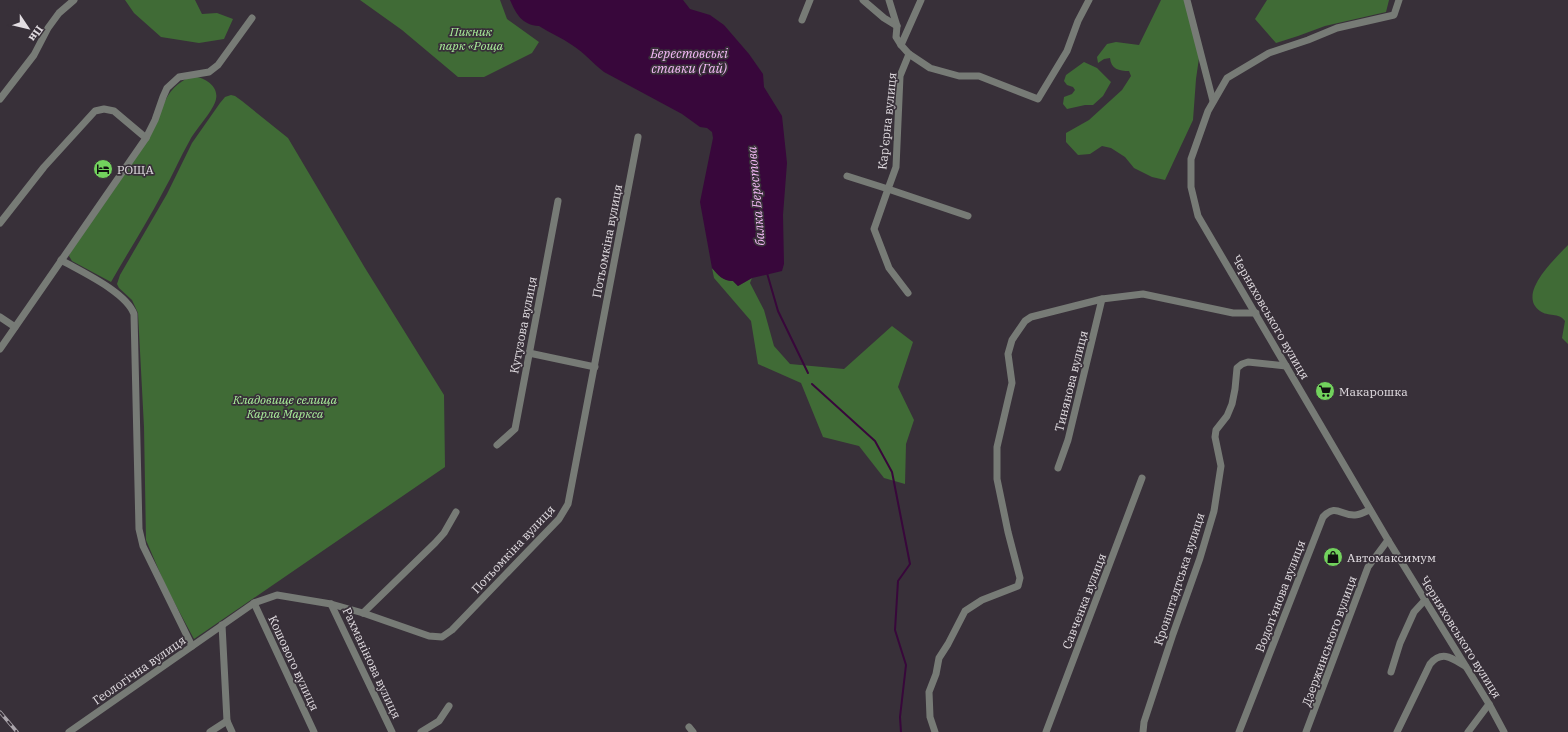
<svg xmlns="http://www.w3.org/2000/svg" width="1568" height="732" font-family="'IBM Plex Serif',serif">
  <rect width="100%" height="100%" fill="#383039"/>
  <!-- green -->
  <g fill="#406b36">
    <polygon points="125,0 195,0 202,14 217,13 233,19 224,39 199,43 161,37 134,13"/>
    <polygon points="360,0 500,0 507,19 539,42 532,53 484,77 458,77 402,30"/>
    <path d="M1161,0H1185L1200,51L1196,79L1193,120L1165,180L1152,177L1134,168L1125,157L1111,148L1102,146L1090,154L1078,155L1066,142V133L1089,120L1122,90L1131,76L1129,71C1119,71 1111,69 1110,58L1104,59L1098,63L1097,57L1107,44L1116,42L1139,45Z"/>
    <polygon points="1267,0 1389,0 1386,12 1325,26 1298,36 1276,43 1255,19"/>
    <polygon points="1084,62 1097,68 1111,82 1103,96 1093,105 1085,105 1067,109 1063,104 1064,97 1072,94 1075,90 1073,87 1067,85 1064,81 1066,75"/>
    <path d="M192,76C203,77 219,85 216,99C214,110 196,129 190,140C180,157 173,175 163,192C147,223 128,252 111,282L72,261L69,256L70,253L148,140C163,114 161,89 192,76Z"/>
    <polygon points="231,95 235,96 242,101 288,138 365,268 444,395 445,467 194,639 166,587 146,540 144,427 138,313 132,300 119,288 117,284 120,275 167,194 192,143 220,103 225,97"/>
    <path d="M1568,245V344L1562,338L1565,321C1559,312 1548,317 1540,311C1516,294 1556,258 1568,245Z"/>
    <path d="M712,268C718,275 723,281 733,281L738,286L752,278L750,283L764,310L774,346L790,364L844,369L892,326L913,342L898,387L914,420L906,444L905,484L884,478L859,446L823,437L801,383L758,364L751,321L714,278Z"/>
  </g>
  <!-- water -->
  <path fill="#38073b" d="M510,0H683L690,9L710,15L724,25L749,54L763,74L764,87L782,116L787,163L783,215L784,264L782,271L752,278L738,286L733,281C723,281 718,275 712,268L700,202L713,138L712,132L707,128L700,127L682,114L604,72C593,64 585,53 572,45C562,38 550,33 539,26C522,25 516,14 510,0Z"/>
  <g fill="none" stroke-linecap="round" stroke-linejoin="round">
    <!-- stream -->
    <g stroke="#38073b" stroke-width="2">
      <polyline points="767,273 778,311 808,373"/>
      <polyline points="812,384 875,441 892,472 910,564 898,581 895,630 906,665 900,717 901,732"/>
    </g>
    <!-- street -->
    <g stroke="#777b76" stroke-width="7">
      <polyline points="863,0 884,18 897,26"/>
      <polyline points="889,0 897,26 896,37 901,45 909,54 930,68 959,76 979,76 1038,99 1067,51 1078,21 1089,0"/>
      <polyline points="1187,0 1213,101"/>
      <polyline points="1399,0 1394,15 1337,28 1308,40 1269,53 1227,78 1208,111 1191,159 1191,187 1198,216 1388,540 1489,704 1504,732"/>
      <polyline points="802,20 810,0"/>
      <polyline points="901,45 921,0"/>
      <polyline points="909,54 900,76 896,167 888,189 968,216"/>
      <polyline points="0,99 34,55 48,28 59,13 74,0"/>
      <polyline points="847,176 888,189 874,229 889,268 908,293"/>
      <polyline points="0,223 44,167 95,111 104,109 114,111 146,138"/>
      <path d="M61,260C82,272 126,292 134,314L139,529L143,546L192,646"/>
      <polyline points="0,317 15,327"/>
      <polyline points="0,349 146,138 155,120 163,97 167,88 179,77 209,72 218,65 252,18"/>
      <polyline points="529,353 595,367"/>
      <polyline points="497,445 515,429 558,201"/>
      <polyline points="1058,468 1068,440 1102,299"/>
      <polyline points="254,603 314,732"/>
      <polyline points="331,604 392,732"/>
      <polyline points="363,613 435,543 444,533 456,512"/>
      <polyline points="222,625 227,721 232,732"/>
      <polyline points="1391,672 1400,643 1414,612 1425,600"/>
      <polyline points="689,727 693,732"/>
      <polyline points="69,732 254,603 277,595 331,604 363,613 429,636 442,637 452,630 559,519 568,504 638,137"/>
      <polyline points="210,732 227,721"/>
      <polyline points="421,732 439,721 449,706"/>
      <polyline points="935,732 930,717 929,692 936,674 939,658 948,644 965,611 982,600 1018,586 1020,578 1008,532 997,479 997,447 1012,383 1008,354 1012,340 1025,321 1031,317 1102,299 1143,294 1233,313 1256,313"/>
      <polyline points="1046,732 1142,478"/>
      <polyline points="1143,732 1144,722 1173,634 1200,558 1214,511 1221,466 1215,437 1216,430 1227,416 1232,404 1235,389 1237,368 1242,364 1248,362 1286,366"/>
      <path d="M1239,732L1323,517C1336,503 1341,516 1355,515C1360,515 1366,511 1370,510"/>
      <polyline points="1306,732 1368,567 1388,540"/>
      <path d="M1397,732L1430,664C1442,650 1452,658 1465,666"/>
      <polyline points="1468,732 1489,704"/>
    </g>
    <defs>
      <polyline id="rail" points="0,712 17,732"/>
    </defs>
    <!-- rail casing -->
    <use href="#rail" stroke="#aaa4ab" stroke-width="3.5"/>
    <!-- rail -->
    <use href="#rail" stroke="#383039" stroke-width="2" stroke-dasharray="6" stroke-linecap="butt"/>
  </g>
  <!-- icons -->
  <defs>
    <symbol id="hotel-disc" viewBox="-11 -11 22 22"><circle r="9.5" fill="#72d25d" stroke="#383039"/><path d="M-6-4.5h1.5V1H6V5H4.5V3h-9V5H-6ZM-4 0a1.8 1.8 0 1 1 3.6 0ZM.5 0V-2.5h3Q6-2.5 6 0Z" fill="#111"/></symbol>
    <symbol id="supermarket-disc" viewBox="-11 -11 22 22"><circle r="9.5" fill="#72d25d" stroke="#383039"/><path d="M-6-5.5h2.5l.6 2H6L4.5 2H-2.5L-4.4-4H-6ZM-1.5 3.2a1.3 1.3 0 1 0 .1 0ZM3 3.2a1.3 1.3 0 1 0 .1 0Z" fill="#111"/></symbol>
    <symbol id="shop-disc" viewBox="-11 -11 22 22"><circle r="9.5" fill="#72d25d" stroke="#383039"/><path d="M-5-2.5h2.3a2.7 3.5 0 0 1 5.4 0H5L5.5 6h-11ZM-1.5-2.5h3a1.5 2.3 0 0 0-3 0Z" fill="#111"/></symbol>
  </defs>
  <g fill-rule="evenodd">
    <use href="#hotel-disc" x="92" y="158" width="22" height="22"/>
    <use href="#supermarket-disc" x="1314" y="380" width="22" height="22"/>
    <use href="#shop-disc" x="1322" y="546" width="22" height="22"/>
  </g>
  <g text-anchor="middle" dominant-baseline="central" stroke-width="3.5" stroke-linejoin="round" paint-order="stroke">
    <!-- park labels -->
    <g font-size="12" font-style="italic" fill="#aaf09b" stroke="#383039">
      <text x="471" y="31">Пикник<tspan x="471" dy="14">парк «Роща</tspan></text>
      <text x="285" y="399">Кладовище селища<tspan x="285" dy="14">Карла Маркса</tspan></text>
    </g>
    <!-- street labels -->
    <g font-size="12" fill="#e2dde2" stroke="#383039">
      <text transform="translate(887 121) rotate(-84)">Кар'єрна вулиця</text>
      <text transform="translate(607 241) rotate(-79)">Потьомкіна вулиця</text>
      <text transform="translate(1271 317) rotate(60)">Черняховського вулиця</text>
      <text transform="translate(523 325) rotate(-79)">Кутузова вулиця</text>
      <text transform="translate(1071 381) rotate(-76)">Тинянова вулиця</text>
      <text transform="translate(513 549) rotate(-47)">Потьомкіна вулиця</text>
      <text transform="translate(1179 579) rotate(-72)">Кронштадтська вулиця</text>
      <text transform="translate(1280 596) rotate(-69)">Водоп’янова вулиця</text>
      <text transform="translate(1084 601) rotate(-69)">Савченка вулиця</text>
      <text transform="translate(1461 637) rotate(58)">Черняховського вулиця</text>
      <text transform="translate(1329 641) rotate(-70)">Дзержинського вулиця</text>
      <text transform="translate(294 663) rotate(65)">Кошового вулиця</text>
      <text transform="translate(372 663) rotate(65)">Рахманінова вулиця</text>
      <text transform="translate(139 670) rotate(-35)">Геологічна вулиця</text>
    </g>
    <!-- poi labels -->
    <g font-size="12" fill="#e2dde2" stroke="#383039" text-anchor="start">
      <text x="117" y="169">РОЩА</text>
      <text x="1339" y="391">Макарошка</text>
      <text x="1347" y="557">Автомаксимум</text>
    </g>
    <!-- water labels -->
    <g font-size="13" font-style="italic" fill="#f6bbf9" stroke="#383039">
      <text x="689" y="53">Берестовські<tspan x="689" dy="15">ставки (Гай)</tspan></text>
      <text transform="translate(756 196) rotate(-95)">балка Берестова</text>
    </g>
  </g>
  <!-- north arrow -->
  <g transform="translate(28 28) rotate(125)" stroke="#383039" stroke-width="3" paint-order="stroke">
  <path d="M0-3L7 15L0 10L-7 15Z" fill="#e2dde2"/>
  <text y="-6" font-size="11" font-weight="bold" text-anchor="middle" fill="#e2dde2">Пн</text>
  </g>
</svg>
